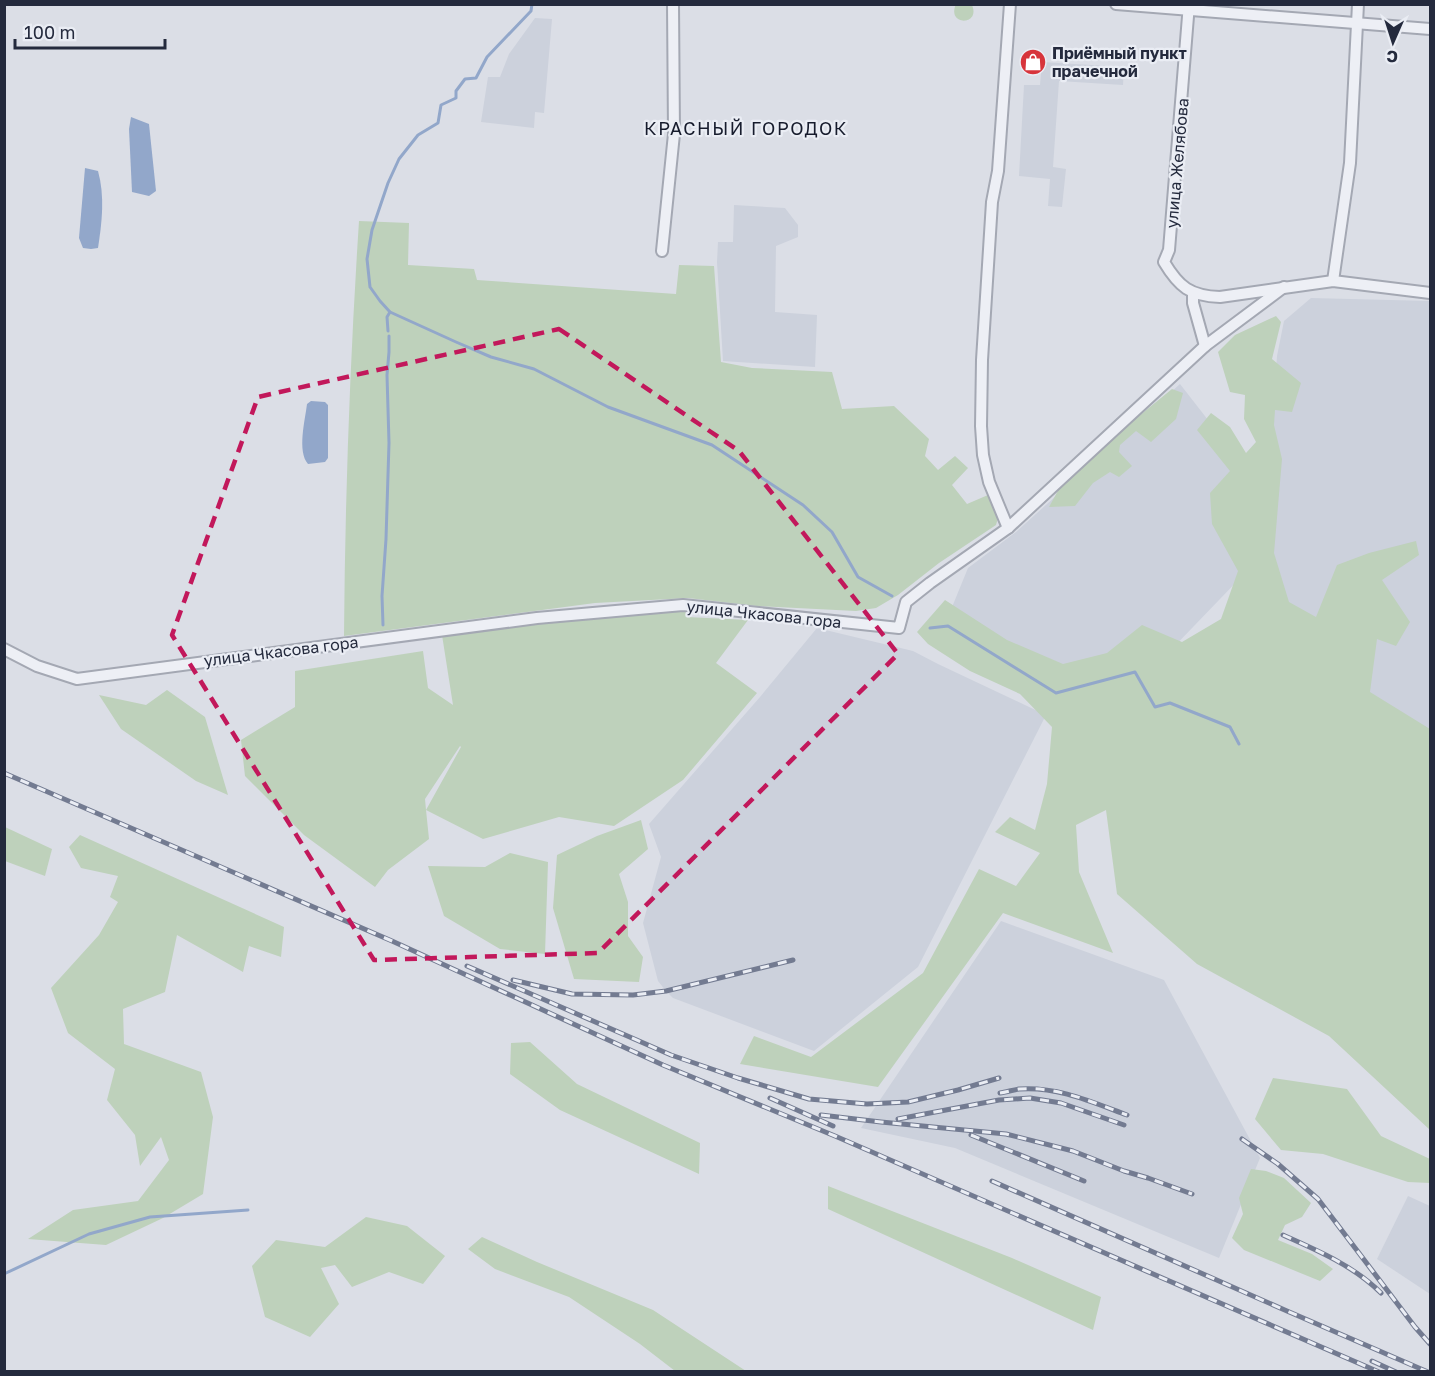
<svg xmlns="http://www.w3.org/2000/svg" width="1435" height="1376" font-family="'Golos Text',sans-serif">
  <rect width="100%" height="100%" fill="#dbdee6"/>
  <!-- built -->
  <g fill="#ccd1dc">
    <polygon points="535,18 552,19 544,113 535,112 534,128 481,122 488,77 500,77 509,54"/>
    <polygon points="1042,62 1124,67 1123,85 1059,81 1053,167 1066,169 1062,207 1048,206 1050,179 1019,176 1024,85 1040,85"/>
    <polygon points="734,205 785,208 798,225 798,237 776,246 775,312 817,315 815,367 723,361 717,262 718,242 733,242"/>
    <polygon points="1311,298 1430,301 1430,733 1368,705 1283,613 1263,558 1277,356 1284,321"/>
    <polygon points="1180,384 1240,461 1245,573 1168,653 1064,677 950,612 968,568 1016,532"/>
    <polygon points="817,628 913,651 938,664 1046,715 918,967 814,1051 673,998 666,991 658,981 643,923 661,857 649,824 760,697"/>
    <polygon points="1001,921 1164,980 1260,1158 1219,1258 955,1148 861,1128"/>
    <polygon points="1408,1196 1430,1206 1430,1294 1377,1259"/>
  </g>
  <!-- green -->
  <g fill="#bed1bb" fill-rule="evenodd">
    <path d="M956,4L972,5C981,26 946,26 956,4Z"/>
    <path d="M359,221L409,223L408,265L474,269L477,280L676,294L679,265L714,266L721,362L752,368L832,372L842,409L894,406L929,439L925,456L938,470L955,456L968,468L952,485L967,504L988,495L998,518L996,525L939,563L898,595L876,608L856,611L757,606L688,598L595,603L344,636C345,498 350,359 359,221Z"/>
    <polygon points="1276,316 1281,322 1272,359 1301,383 1292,412 1275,410 1274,425 1282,459 1274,553 1289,602 1316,617 1337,565 1369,553 1416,541 1419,555 1382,580 1410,622 1396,646 1377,639 1370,692 1430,729 1430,1130 1329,1036 1197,964 1117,894 1106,810 1076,825 1079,872 1113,953 1003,913 878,1087 740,1064 754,1036 811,1057 923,973 979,869 1016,886 1040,853 995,832 1010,817 1035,830 1047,784 1052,727 1020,694 970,671 928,644 917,632 945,600 1007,640 1063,664 1107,653 1142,625 1182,642 1221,619 1238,571 1212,524 1210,493 1230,471 1197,430 1211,413 1230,427 1246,453 1256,442 1244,419 1245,395 1230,392 1218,352 1235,335"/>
    <polygon points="1172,389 1183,393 1176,419 1151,442 1136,431 1120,445 1119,452 1132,466 1119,477 1110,472 1093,483 1075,506 1049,507 1060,487 1134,420"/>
    <path d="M667,611H685L687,617L748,620L716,663L757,693L683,780L614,826L559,817L483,839L426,810L429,839L388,870L375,887L304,835L245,776L241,740L295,707V671L423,651L428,688L453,705L442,635L564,619ZM460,746L461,747L426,810L425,799Z"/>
    <polygon points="167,690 205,717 228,795 196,781 121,729 99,695 146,705"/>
    <polygon points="641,820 648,849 619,874 628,902 628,936 643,957 639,982 574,979 553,908 557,855 597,836"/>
    <polygon points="5,827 52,849 45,876 5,861"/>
    <polygon points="80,835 284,927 281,957 249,946 243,972 177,935 165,992 123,1009 124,1044 201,1072 213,1117 203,1194 163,1218 106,1245 28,1239 73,1210 138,1201 169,1160 161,1137 140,1166 135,1135 107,1100 115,1069 68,1033 51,988 99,935 118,902 110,897 118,876 81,868 69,847"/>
    <polygon points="510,853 548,862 545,954 500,949 444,916 428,866 485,867"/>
    <polygon points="530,1042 577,1084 700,1143 699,1174 560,1110 510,1074 511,1043"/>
    <polygon points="1273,1078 1347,1089 1381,1136 1430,1159 1430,1183 1408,1182 1323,1154 1281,1150 1255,1119"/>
    <polygon points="1251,1169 1266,1171 1284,1178 1311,1203 1302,1217 1285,1225 1278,1240 1312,1254 1333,1269 1320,1281 1244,1250 1232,1238 1243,1214 1239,1198"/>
    <polygon points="828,1186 1012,1258 1101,1297 1093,1330 828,1209"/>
    <polygon points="366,1217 407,1226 445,1256 423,1284 389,1272 352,1287 335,1265 321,1268 339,1304 310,1337 265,1317 252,1266 276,1240 325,1247"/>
    <polygon points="482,1237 537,1262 653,1310 746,1371 675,1371 640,1344 569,1297 495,1269 468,1249"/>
  </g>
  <!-- water -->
  <g fill="#92a7ca">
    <polygon points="131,117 149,124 156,191 149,196 132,192 129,129"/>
    <path d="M85,168L98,171C105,196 102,222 98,248L91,249L83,248L79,238Z"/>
    <path d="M311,401L325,402L328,405V458L325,462L308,464C297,451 305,421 307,404Z"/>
  </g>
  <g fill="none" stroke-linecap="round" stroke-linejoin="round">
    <!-- stream -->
    <g stroke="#92a7ca" stroke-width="3">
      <polyline points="532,4 531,11 487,57 476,78 465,79 456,91 456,98 441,105 438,123 418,135 399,159 388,183 372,230 367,259 370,287 380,301 390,312 456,342 491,357 534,369 608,407 712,445 803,505 832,532 858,577 892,596"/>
      <polyline points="388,331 387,317 390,312"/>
      <polyline points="383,625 382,596 386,539 389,443 387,375 389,352 389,336"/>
      <polyline points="930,628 948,626 1056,693 1135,672 1155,707 1170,703 1230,727 1239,744"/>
      <polyline points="4,1274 89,1234 150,1217 248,1210"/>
    </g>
    <defs>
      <g id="minor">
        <polyline points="1116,4 1430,29"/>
        <path d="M1189,4L1169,250L1164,262C1179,287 1190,296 1220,297L1333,281L1430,293"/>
        <polyline points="662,251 674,134 673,4"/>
        <polyline points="1333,281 1350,163 1358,4"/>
        <polyline points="1193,294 1193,303 1205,346"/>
        <polyline points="1008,528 989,482 983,455 981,426 982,360 992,202 998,171 1010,4"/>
        <polyline points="4,649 37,666 77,679 537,618 683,605 899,628 906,602 930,583 1008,528 1205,346 1284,287"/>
      </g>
    </defs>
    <!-- minor casing -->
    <use href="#minor" stroke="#a4a8b3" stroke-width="14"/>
    <!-- minor -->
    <use href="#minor" stroke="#edeff5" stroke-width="10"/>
    <defs>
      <g id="rail">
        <polyline points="4,773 392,941 663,1065 835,1136 1379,1372"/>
        <polyline points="467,966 671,1055 738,1078 809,1099 867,1104 908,1102 958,1090 999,1078"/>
        <polyline points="513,980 572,994 633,995 666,991 793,960"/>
        <path d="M1000,1093C1006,1092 1013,1090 1019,1089C1057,1086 1092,1102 1127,1115"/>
        <polyline points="770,1098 833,1126"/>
        <polyline points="821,1115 881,1122 1006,1134 1073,1151 1124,1171 1148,1178 1192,1194"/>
        <polyline points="898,1119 999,1100 1030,1098 1061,1103 1124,1125"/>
        <polyline points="971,1135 1084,1181"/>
        <polyline points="1242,1139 1278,1164 1318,1199 1415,1327 1430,1344"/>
        <polyline points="992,1181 1287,1311 1428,1372"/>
        <path d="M1283,1235C1317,1250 1354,1266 1381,1293"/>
        <polyline points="1372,1361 1396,1372"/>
      </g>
    </defs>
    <!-- rail casing -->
    <use href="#rail" stroke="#737b91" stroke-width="5"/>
    <!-- rail -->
    <use href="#rail" stroke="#eaedf4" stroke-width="3" stroke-dasharray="9" stroke-linecap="butt"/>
  </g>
  <!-- marked area -->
  <path fill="none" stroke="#c2185b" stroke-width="4.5" stroke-dasharray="12 8" stroke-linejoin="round" d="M559,329L739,451L898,654L598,953L374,960L172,635L258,397Z"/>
  <!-- icons -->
  <defs>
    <symbol id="shop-disc" viewBox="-11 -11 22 22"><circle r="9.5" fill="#d7343b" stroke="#eaedf4"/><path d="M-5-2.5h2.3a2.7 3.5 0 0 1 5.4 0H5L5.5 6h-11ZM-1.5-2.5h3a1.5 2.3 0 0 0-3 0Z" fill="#fff"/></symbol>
  </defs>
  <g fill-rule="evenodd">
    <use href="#shop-disc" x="1018" y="47" width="30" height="30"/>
  </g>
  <g text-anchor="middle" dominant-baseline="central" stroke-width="4.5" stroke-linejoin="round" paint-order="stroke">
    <!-- poi labels -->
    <g font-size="16" font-weight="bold" fill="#242a3d" stroke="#eaedf4" text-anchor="start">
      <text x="1052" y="53">Приёмный пункт<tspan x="1052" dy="18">прачечной</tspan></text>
    </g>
    <!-- street labels -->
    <g font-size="16" fill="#242a3d" stroke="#eaedf4">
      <text transform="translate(1177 163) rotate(-85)">улица Желябова</text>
      <text transform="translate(764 614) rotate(6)">улица Чкасова гора</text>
      <text transform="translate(281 651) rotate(-7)">улица Чкасова гора</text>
    </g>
    <!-- neighbourhood labels -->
    <g font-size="18" letter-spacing="1.5" fill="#171c2d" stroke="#eaedf4">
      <text x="746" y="128">КРАСНЫЙ ГОРОДОК</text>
    </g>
  </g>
  <!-- border -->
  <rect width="1435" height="1376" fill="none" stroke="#242a3d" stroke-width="12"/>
  <!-- north arrow -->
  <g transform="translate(1393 42) rotate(183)" stroke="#eaedf4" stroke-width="4.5" paint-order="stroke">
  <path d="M0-4.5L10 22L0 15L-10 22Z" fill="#242a3d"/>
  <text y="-9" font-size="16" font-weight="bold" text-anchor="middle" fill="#242a3d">С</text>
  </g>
  <!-- scale -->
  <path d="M15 39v9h150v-9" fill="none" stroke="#242a3d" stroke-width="3"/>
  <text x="24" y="39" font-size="18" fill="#242a3d" stroke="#eaedf4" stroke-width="4.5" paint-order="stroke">100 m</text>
</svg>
